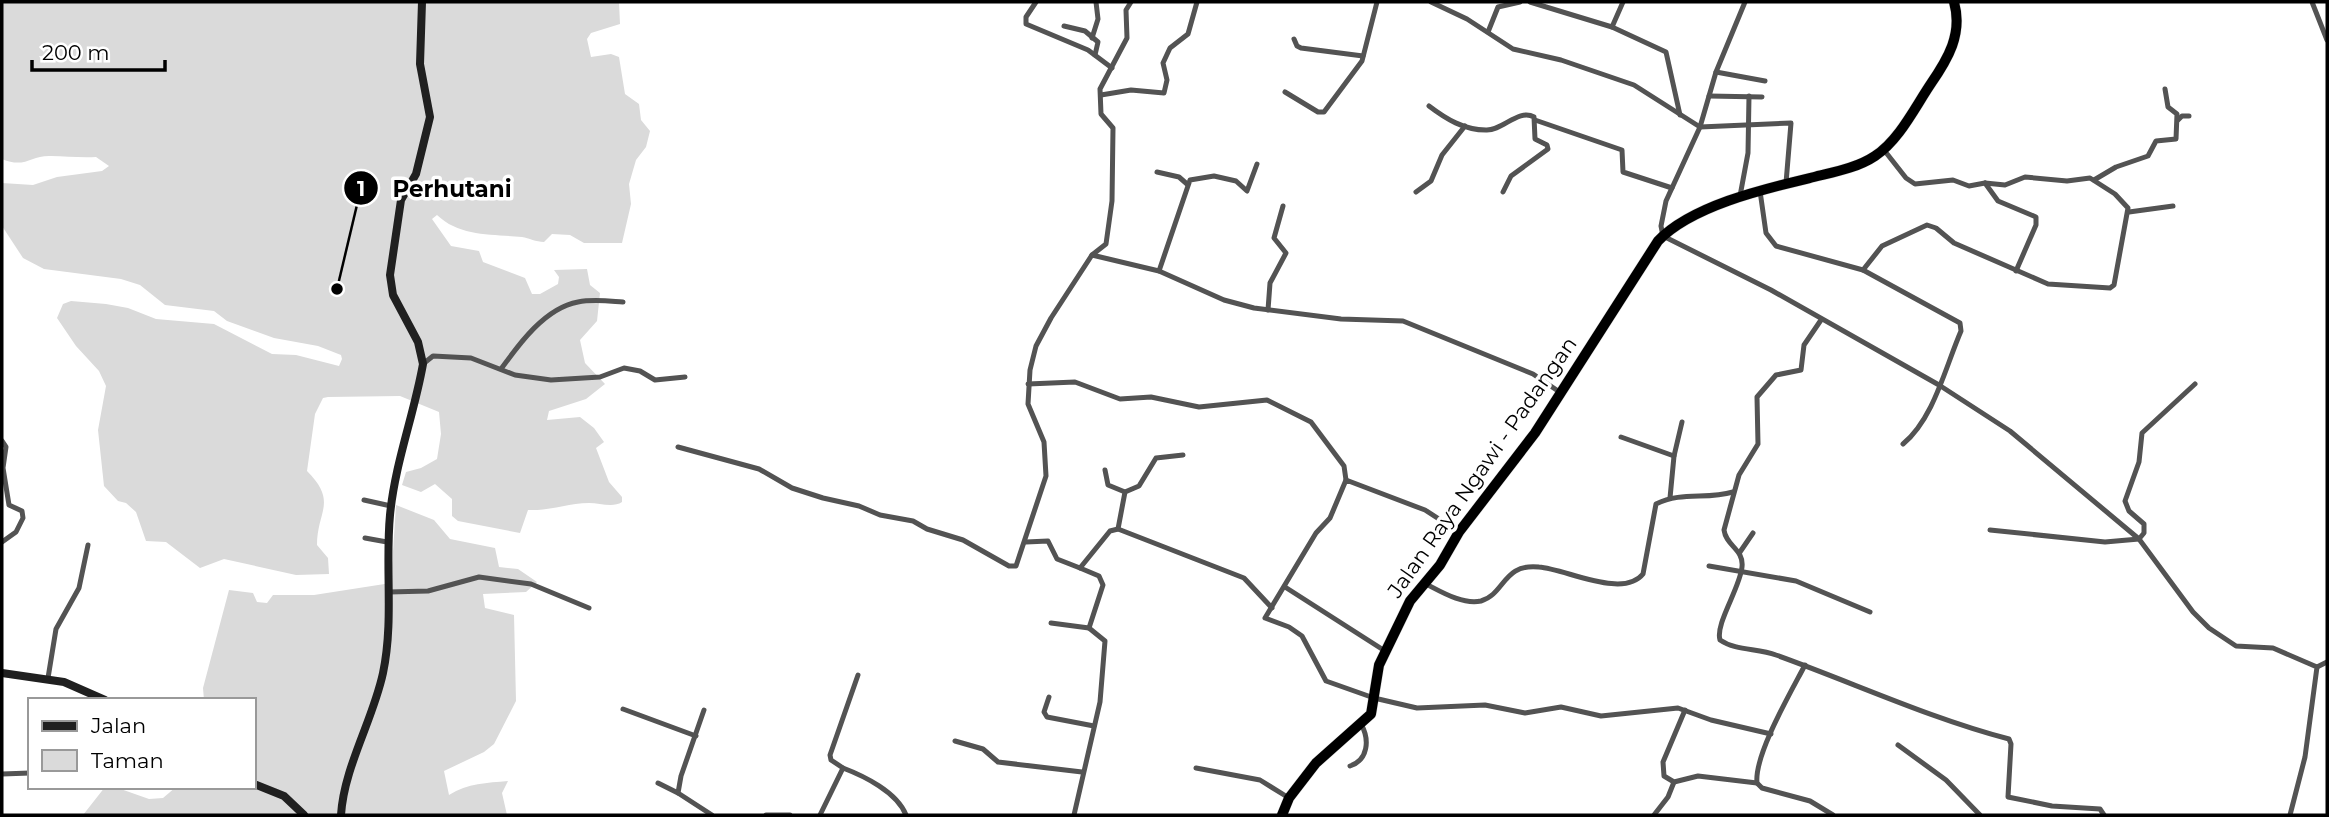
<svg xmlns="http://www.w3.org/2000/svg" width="2329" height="817" font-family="Montserrat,sans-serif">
  <rect width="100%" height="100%" fill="#fff"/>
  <!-- green -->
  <g fill="#dadada">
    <path d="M2,2H619L620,24L591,33L587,39L591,57L611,54L619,57L625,94L639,104L641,120L650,131L646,147L636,160L629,184L631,204L622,243H584L570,235L552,234L544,242C536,242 529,238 522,237C492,234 460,237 437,215L432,219L451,246L479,251L483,262L525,278L532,294H540L558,284L559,277L554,270L587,269L590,285L600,293L597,321L580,340L585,363L605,384L586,399L549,411L547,420L580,417L594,428L604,442L596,448L609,482L622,497V502C613,508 600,503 589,503C568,503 551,511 528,510L520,533L458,521L452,516V499L435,484L421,492L402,485L406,472L421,468L437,459L441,434L439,412L400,396L328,397L323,398L315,414L307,471C338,502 317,511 317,545L328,558L329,574L296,575L224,559L200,568L166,542L146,541L136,512L126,503L118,501L104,486L98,430L106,386L99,371L76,346L57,318L63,304L71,301L106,304L128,308L156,319L214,324L272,354L296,355L339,366L342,359L341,355L318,346L274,338L227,321L214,311L165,305L140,285L121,279L44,269L23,258L2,226V183L33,185L57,177L102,171L109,166L96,157C80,158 66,156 51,156C31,155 25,169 2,159Z"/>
    <path d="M396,505L434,520L450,539L495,548L499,567L518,569L537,582L526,592L483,594L485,608L514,615L516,701L494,744L484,752L444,771L449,795C468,783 487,783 508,781L502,793L507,815H83L105,787H115L149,799L163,798L176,787H254V700H204L203,688L229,590L253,593L257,602L267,603L273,595H314L391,583Z"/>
  </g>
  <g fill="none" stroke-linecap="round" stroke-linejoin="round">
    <defs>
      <path id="highway" d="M1282,815L1289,798L1316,763L1371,714L1379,665L1410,601L1440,565L1459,532L1535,433L1658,241C1692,205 1768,188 1814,177C1834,172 1857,168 1875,156C1899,140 1914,109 1930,85C1948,59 1963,34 1954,2"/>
    </defs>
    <!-- highway casing -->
    <use href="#highway" stroke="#dbdbdb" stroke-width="11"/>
    <!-- street -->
    <g stroke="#535353" stroke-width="5">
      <polyline points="1036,2 1026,17 1026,24 1088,50 1112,68"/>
      <polyline points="1431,2 1467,19 1513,49 1561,60 1634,85 1700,127 1791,123 1786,183"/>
      <polyline points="1530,2 1612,27 1666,52 1680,115"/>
      <polyline points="1745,2 1716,72 1700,127 1666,201 1661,226 1663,236 1771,290 1939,385 2010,431 2139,539 2193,612 2209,628 2236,646 2273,648 2317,667 2305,757 2290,815"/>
      <polyline points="2312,2 2327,40"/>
      <polyline points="1064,26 1085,31 1098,42 1095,55"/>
      <polyline points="1612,27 1623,2"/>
      <polyline points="1488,32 1498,7 1520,2"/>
      <polyline points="1092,38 1098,19 1096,2"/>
      <polyline points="1294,39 1297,46 1301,48 1363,56"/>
      <polyline points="1716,72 1765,81"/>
      <polyline points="1285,92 1318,112 1324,112 1362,61 1377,2"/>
      <polyline points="1101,95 1131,90 1164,93 1167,80 1163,63 1170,48 1188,34 1197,2"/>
      <polyline points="1709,96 1762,97"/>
      <path d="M1429,106C1446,119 1464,130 1486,130C1502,131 1519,108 1534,117L1535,139L1547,145L1548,149L1511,176L1503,192"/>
      <polyline points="1535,120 1622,150 1623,172 1672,188"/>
      <polyline points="2178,120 2182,116 2189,116"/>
      <polyline points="1157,172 1179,177 1187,184"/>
      <polyline points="2094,180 2116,167 2148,156 2156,141 2176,139 2177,114 2168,107 2165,89"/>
      <polyline points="1985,183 1998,201 2036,217 2036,225 2016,271"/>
      <path d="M1760,191L1766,233L1776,246L1863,270L1960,323L1961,331C1945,368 1934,418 1903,444"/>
      <polyline points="1416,192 1431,181 1442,155 1465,126"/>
      <polyline points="1740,196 1748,153 1749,96"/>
      <polyline points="2129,212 2173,206"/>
      <polyline points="1092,255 1106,244 1112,201 1113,128 1101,114 1100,89 1127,38 1126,10 1131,2"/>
      <polyline points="1863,270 1882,246 1927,225 1936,228 1954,243 2048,284 2110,288 2114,285 2128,208 2115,194 2090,178 2067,181 2025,177 2005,185 1985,183 1969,186 1953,180 1915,184 1906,178 1884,150"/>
      <polyline points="1159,271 1190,180 1214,176 1236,181 1247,191 1257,164"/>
      <polyline points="1268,310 1270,283 1286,253 1274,238 1283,206"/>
      <path d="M1821,320L1804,345L1801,370L1776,375L1757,397L1758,444L1739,475L1724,530C1726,546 1744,549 1742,567C1740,588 1715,624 1720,640C1736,651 1758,648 1776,655C1854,683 1929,718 2009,739L2011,744L2008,797L2052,806L2100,809L2104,815"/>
      <polyline points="423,364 433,356 471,358 515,375 551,380 600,377 624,368 640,371 655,380 685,377"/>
      <path d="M501,369C519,344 545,308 578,302C593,299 608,301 623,302"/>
      <polyline points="1028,384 1075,382 1120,399 1151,397 1199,407 1267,400 1311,422 1344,466 1346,480"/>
      <polyline points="1621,437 1674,456"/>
      <polyline points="2,441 6,447 3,468 9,505 22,511 23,518 16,532 2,542"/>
      <polyline points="678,447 759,469 792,488 823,498 859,506 880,515 913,521 927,529 963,540 1009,566 1016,566 1046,476 1044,442 1028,404 1030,370 1036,346 1051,318 1092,255 1159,271 1224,300 1254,308 1341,319 1403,321 1533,374 1561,393"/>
      <polyline points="1105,470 1108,485 1125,492"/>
      <polyline points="1670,498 1674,456 1682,422"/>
      <polyline points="364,500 391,506"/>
      <polyline points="1118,529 1125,492 1139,486 1156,458 1183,455"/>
      <polyline points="1990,530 2105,542 2139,539 2144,533 2144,524 2129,511 2125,501 2139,462 2142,433 2195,384"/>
      <polyline points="1459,532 1425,510 1346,480 1330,518 1316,533 1265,618 1289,627 1302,636 1326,681 1374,698 1417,708 1485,705 1525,713 1561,707 1601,716 1678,708 1711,720 1771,734"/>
      <polyline points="365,538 387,542"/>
      <polyline points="1026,542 1048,541 1057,559 1080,568 1110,531 1118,529 1244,578 1272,608"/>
      <polyline points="1740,552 1753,533"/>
      <polyline points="1709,566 1796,581 1870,612"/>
      <polyline points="1080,568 1099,576 1103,585 1089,628"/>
      <path d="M1424,583C1440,591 1462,605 1481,601C1505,594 1503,563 1539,567C1566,569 1623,599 1643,574L1656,504C1682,491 1706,500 1733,492"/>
      <polyline points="1285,587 1385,651"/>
      <polyline points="389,592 428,591 479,577 531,584 589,608"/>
      <polyline points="1051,623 1089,628 1105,641 1100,702 1074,815"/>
      <path d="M1805,665C1791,692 1754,755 1757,783L1762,788L1810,801L1833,815"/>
      <polyline points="2317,667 2327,662"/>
      <polyline points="48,678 56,629 79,588 88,545"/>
      <polyline points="1049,697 1044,712 1047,717 1094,726"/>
      <polyline points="623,709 696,736"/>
      <polyline points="704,710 681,776 678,793 712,815"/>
      <polyline points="1685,710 1663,762 1664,776 1674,782 1698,776 1757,783"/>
      <polyline points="955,741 983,749 998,762 1082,772"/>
      <polyline points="1898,745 1946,780 1980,815"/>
      <path d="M1350,766C1368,760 1370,740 1361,724"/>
      <polyline points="843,768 831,760 830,755 858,675"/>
      <polyline points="1196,768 1260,780 1289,798"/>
      <polyline points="2,774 30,773"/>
      <polyline points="658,783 678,793"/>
      <polyline points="766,815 790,815"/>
      <path d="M820,815L843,768C864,776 897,792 906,815"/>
      <polyline points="1654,815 1668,797 1674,782"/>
    </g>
    <!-- secondary -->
    <g stroke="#202020" stroke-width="8">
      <polyline points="2,673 64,682 105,700"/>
      <polyline points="254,784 284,796 304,815"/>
      <path d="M341,815C344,767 373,720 383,673C394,621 385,567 390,515C395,463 414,415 423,364L418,342L393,295L390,275L401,200L416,174L430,117L420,64L422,2"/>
    </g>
    <!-- highway -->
    <use href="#highway" stroke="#000" stroke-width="10"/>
  </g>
  <g text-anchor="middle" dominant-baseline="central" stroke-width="7" stroke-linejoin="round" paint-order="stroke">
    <!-- street labels -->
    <g font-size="21" fill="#000" stroke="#fff">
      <text transform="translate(1482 467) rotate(-55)">Jalan Raya Ngawi - Padangan</text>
    </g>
  </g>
  <!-- callouts -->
  <path fill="none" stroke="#000" stroke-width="2.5" d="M337 289L361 188"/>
  <g fill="#000" stroke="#fff" stroke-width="2.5">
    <circle cx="337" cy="289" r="7"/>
    <circle cx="361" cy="188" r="18"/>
  </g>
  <g font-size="21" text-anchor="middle" font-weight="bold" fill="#fff">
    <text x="361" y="196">1</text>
  </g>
  <g font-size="23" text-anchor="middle" font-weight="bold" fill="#000" stroke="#fff" stroke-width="7" stroke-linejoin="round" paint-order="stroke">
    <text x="452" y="197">Perhutani</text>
  </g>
  <!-- border -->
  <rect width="2329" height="817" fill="none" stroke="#000000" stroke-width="7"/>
  <!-- legend -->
  <rect x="28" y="698" width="228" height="91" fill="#ffffff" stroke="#999999" stroke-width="2"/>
  <rect x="42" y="721" width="35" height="10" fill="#202020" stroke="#999999" stroke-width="2"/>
  <text x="91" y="733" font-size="21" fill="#000000">Jalan</text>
  <rect x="42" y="750" width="35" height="21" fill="#dadada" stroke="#999999" stroke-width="2"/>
  <text x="91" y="768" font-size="21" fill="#000000">Taman</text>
  <!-- scale -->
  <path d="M32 60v10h133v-10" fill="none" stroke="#000000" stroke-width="3.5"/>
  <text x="42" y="60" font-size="21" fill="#000000" stroke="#ffffff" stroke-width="5" paint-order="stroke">200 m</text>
</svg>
